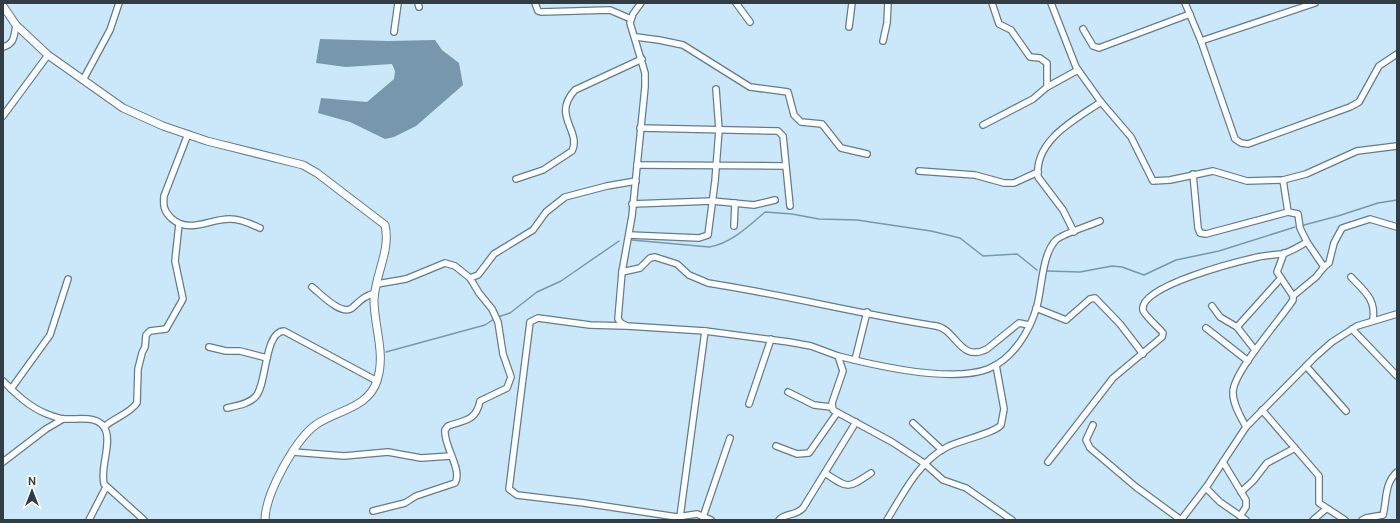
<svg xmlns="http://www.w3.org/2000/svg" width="1400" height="523" font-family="'DM Sans',sans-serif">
  <rect width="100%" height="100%" fill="#cbe8fa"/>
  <!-- water -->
  <polygon fill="#7798ac" points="320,39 388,41 435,40 442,50 459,63 463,85 416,126 394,137 385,139 350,122 318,113 321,98 367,102 394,79 395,71 392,64 346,67 316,63"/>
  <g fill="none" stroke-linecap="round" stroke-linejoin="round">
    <!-- stream -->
    <g stroke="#7798ac" stroke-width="1.5">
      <polyline points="1304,225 1338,216 1378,203 1397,200"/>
      <path d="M632,240L709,247C730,244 749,226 765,212L792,214L819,219L857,220L931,231L960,238L983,256L1017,254L1037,270"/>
      <polyline points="1046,271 1080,272 1112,266 1122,267 1144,275 1176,260 1219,251 1295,227"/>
      <polyline points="498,317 510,313 537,292 561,281 619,241"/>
      <polyline points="386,352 485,325 494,319"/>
    </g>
    <defs>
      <g id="minor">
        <polyline points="418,3 419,7"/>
        <polyline points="535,3 538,11 541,12 610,10 631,19"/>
        <polyline points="641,3 633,14 630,23 645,73 645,87 632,216 622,272 618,319 621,323 627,326 705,331 789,342 811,346 838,356 843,371 832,403 833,410 892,442 924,463 943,480 966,488 1012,520"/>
        <polyline points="736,3 750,22"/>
        <polyline points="992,3 999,24 1011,30 1030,57 1040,58 1047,63 1047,87 1078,70"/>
        <polyline points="1051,3 1076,67 1101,102 1131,137 1153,181 1170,180 1213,171 1247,181 1283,180 1306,174 1357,151 1397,146"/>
        <polyline points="1185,3 1201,41 1235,139 1241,143 1248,144 1350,107 1359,102 1379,66 1397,54"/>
        <polyline points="849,27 852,3"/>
        <polyline points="1083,29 1093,46 1099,48 1190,14"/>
        <polyline points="394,32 398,3"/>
        <polyline points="636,37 659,40 683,45 750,87 788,92 794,115 801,122 822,124 841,148 867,154"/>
        <polyline points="883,41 887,23 888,3"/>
        <polyline points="1201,41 1315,3"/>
        <path d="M3,47C15,44 14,35 16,25"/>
        <polyline points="83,80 110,30 119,3"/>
        <polyline points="3,116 48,55"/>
        <polyline points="983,125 1033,99 1047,87"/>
        <polyline points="640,128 778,131 783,136 790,206"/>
        <path d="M188,134L164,196C163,206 164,211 171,218C190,235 210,218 231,219C241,219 251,224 260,228"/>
        <polyline points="637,165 785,166"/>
        <polyline points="919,171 975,175 1004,183 1014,183 1038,172"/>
        <polyline points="1193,174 1198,228 1200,233 1206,234 1288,212"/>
        <path d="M516,179L543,170L572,151C582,131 551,116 575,90L642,59"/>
        <polyline points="1283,180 1288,212 1298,214 1300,228 1307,242 1324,267 1329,263 1334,243 1342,228 1370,219 1397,227"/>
        <polyline points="632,204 712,201 754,205 775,200"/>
        <polyline points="734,226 735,203"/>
        <path d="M1074,232L1063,210L1038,177C1034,140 1076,119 1101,102"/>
        <polyline points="629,235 699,238 708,235 715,181 719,130 716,89"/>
        <path d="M622,272L640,268L650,258L655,257L677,264L689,275L708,283C785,295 860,314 936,326C956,329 960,363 987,349L1019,323L1029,325"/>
        <path d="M1351,277C1365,292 1376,299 1373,320"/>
        <polyline points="470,278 478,275 494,254 533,230 546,212 565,197 607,186 636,181"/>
        <path d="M312,287C321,294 341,316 352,308C360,301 364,296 375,293"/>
        <polyline points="1293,296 1316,277 1324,267"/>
        <polyline points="1212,306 1220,317 1237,327 1255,350"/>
        <polyline points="1036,308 1066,320 1090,299 1095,298 1120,324 1143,354"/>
        <polyline points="625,326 590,325 538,318 530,322 509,489 517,495 584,503 677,517 697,514 711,520"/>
        <polyline points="1237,327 1281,278"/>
        <polyline points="1206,328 1248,361"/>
        <polyline points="1352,329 1397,376"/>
        <polyline points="209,347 226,351 240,351 267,358"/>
        <path d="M838,356C877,366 951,383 988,369C1013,359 1030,331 1037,306C1042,288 1042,254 1056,240C1062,234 1091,225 1100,221"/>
        <polyline points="855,360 867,312"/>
        <polyline points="1306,366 1346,411"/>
        <path d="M3,381C16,394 29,407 47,414C52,416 60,419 65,419C78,420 100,414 106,431C111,446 100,468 104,484L144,520"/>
        <polyline points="11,389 50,335 68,279"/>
        <polyline points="788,392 814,405 831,407"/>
        <polyline points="749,404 771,339"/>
        <path d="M227,408C236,406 250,404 256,396C267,384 264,332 284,331L377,381"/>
        <polyline points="1262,410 1319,476 1319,503 1345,520"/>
        <polyline points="913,423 942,450"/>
        <polyline points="1093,425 1086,440 1090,448 1136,487 1181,520"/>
        <path d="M104,427C114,418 129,414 137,403L138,369L142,353L145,347L146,335L150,331L166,329L183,299L175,261L179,224"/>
        <path d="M1246,427C1241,417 1233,405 1233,393C1232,373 1281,319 1293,300V296L1277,272L1284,253"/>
        <polyline points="776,446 797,454 809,453 837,413"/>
        <polyline points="293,452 344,456 388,452 421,458 451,456"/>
        <polyline points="3,462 46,429 63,419"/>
        <path d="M1048,462L1113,378L1162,337L1163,333C1159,328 1144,315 1143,310C1138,286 1240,261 1258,257C1266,255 1274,255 1282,254C1291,252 1299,246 1307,242"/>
        <polyline points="1223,462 1246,500 1246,507 1240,516"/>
        <path d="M825,473C849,489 847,489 871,473"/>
        <polyline points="1206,488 1220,502 1246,520"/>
        <polyline points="1241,492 1253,481 1267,463 1295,448"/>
        <path d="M373,511L405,503L416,496L455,483C463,470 443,445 445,430L448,426C465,420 476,421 480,401L507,388L511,377L503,354L498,322L492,309L479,293L470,278L455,266L445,263L406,279L377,284"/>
        <polyline points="680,517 705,331"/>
        <polyline points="703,517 730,438"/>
        <polyline points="89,520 106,487"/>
        <path d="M779,520C785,513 796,516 803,508L856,422"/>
        <path d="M887,520C903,494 919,461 947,447C960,440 993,434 1001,425L1004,409L996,365"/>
        <polyline points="1181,520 1207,486 1246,427 1315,357 1332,342 1357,326 1397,314"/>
        <polyline points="1313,520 1326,509"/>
        <path d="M1362,520L1366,518L1383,515C1387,500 1384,484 1397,472"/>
      </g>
      <path id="tertiary" d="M3,6L16,25L48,55L123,108L163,126L207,141L303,165L317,173L385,225C391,251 375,274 374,300C374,327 386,353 377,381C368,408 338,410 317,424C296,438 265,494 265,520"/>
    </defs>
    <!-- minor casing -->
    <use href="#minor" stroke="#627c8c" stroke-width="8"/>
    <!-- tertiary casing -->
    <use href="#tertiary" stroke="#627c8c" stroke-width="9"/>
    <!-- minor -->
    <use href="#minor" stroke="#fff" stroke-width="5.5"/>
    <!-- tertiary -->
    <use href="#tertiary" stroke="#fff" stroke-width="7"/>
  </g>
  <!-- border -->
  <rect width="1400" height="523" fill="none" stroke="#313c43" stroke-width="8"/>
  <!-- north arrow -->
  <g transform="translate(32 491)" stroke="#ffffff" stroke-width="3" paint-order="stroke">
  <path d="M0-3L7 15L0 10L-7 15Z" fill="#313c43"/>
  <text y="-6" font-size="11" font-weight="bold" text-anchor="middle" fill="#313c43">N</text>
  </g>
</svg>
